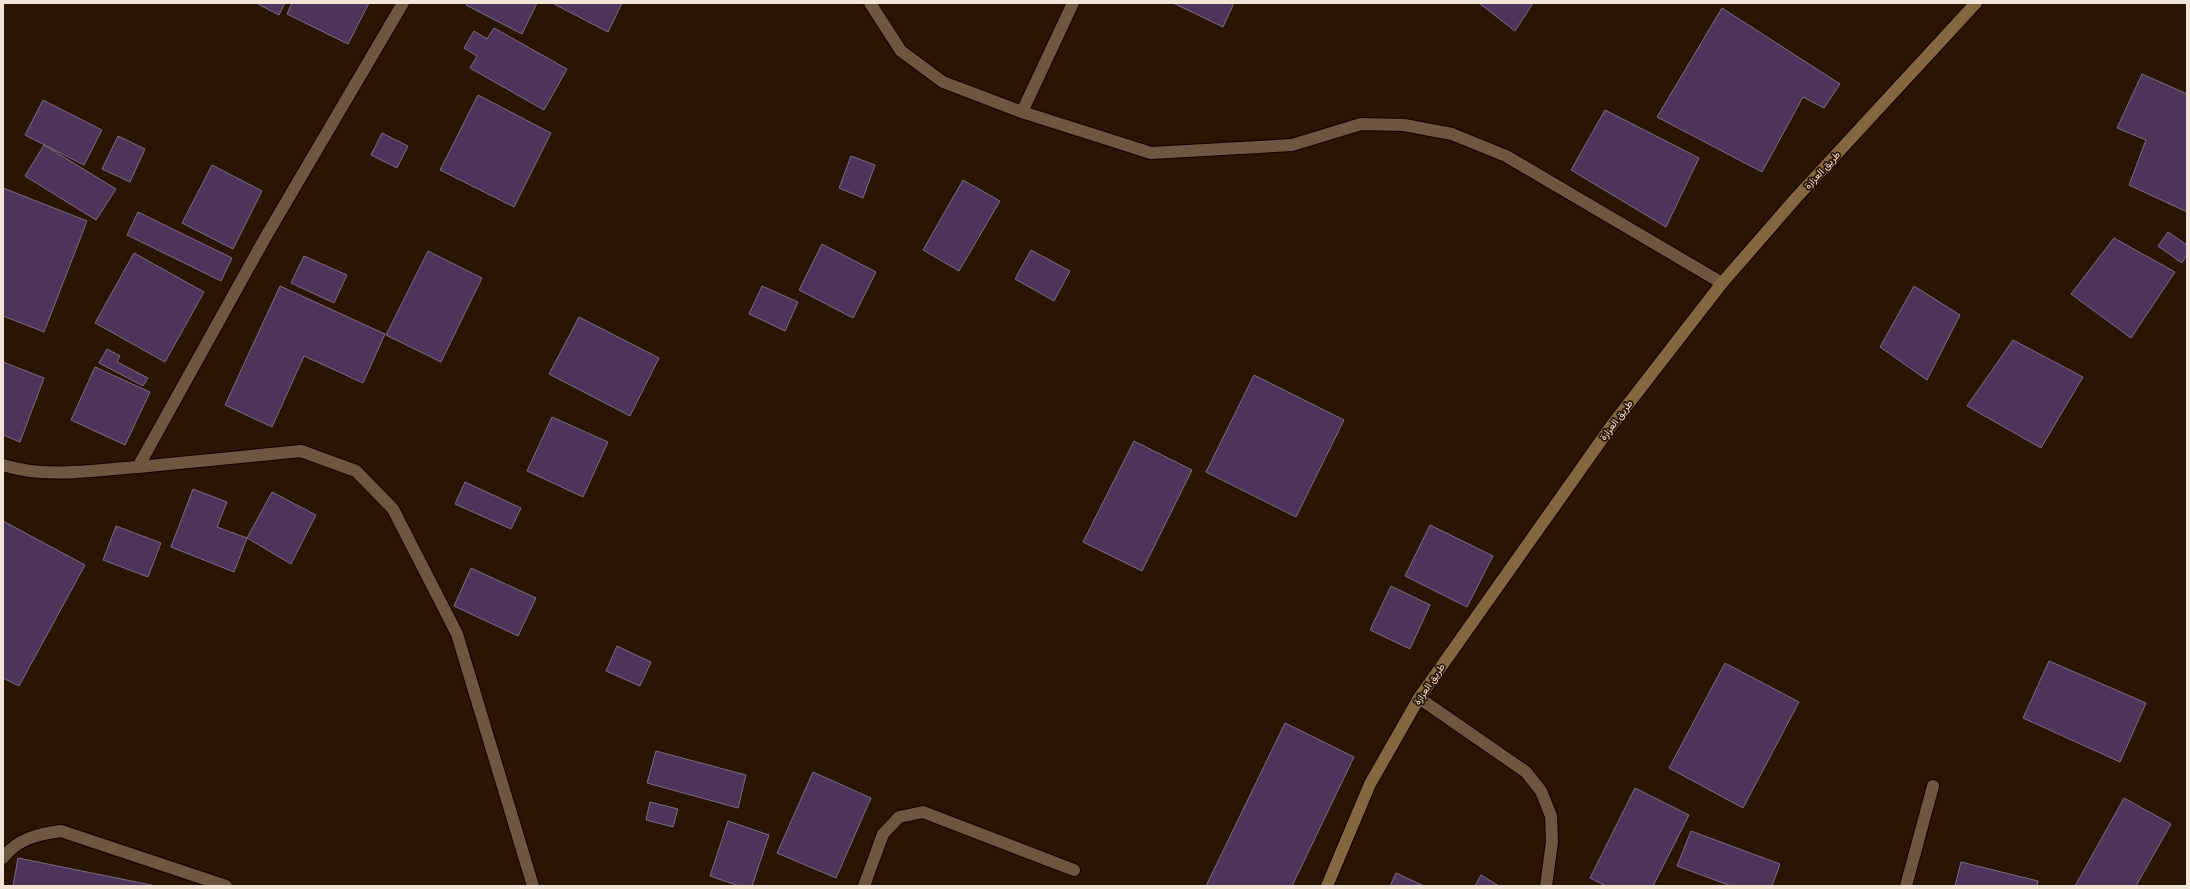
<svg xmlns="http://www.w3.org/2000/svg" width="2190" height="889" font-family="'PT Serif',Vazirmatn,serif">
  <rect width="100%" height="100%" fill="#2a1502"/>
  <!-- building -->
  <g fill="#4c345b" stroke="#7b6b87">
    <polygon points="256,3 285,3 279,15"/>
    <polygon points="292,3 369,3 348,44 287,14"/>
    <polygon points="467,3 537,3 522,34 466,5"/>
    <polygon points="552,3 622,3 608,32"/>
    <polygon points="1173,3 1234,3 1223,27"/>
    <polygon points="1479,3 1533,3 1515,31"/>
    <polygon points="1722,8 1840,84 1824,108 1803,97 1762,172 1657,117"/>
    <polygon points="494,28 567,69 544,110 470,68 477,56 464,48 474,31 487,39"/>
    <polygon points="2142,74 2187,94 2187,212 2129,185 2146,140 2117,128"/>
    <polygon points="478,95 551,133 514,207 440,170"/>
    <polygon points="43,100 102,130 84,165 25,135"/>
    <polygon points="1605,110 1699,158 1666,227 1571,170"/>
    <polygon points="382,133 408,146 397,168 371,155"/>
    <polygon points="118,136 145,149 130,182 102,169"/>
    <polygon points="44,145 116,189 96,220 25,176"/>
    <polygon points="851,156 875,165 863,198 839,188"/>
    <polygon points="212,165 262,191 233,249 182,223"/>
    <polygon points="963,180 1000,201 959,271 923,250"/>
    <polygon points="3,188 87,221 44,332 3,316"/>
    <polygon points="138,212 232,258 221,281 127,235"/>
    <polygon points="2168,232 2187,245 2187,254 2182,263 2158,246"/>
    <polygon points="2114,238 2175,272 2131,338 2071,294"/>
    <polygon points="822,244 876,272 853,318 799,290"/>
    <polygon points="1031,250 1070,271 1054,301 1015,279"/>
    <polygon points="428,251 482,278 441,362 386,335"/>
    <polygon points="134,253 204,292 165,362 95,323"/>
    <polygon points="304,256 347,275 334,303 291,283"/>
    <polygon points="280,286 385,334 363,383 304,356 272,427 225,405"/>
    <polygon points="762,286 798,302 785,331 749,314"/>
    <polygon points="1914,286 1960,315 1927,380 1880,347"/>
    <polygon points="579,317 659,358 630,416 549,374"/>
    <polygon points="2013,340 2083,377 2041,448 1967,406"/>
    <polygon points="107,349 120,356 117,362 148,378 143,386 99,363"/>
    <polygon points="3,362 44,378 20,442 3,435"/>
    <polygon points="95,367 150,392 125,445 71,420"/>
    <polygon points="1254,375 1344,420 1296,517 1206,472"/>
    <polygon points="552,417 608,442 583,497 527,471"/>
    <polygon points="1134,441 1192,470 1142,571 1083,542"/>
    <polygon points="465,482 521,508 511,529 455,504"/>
    <polygon points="193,489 227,502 217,527 247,538 234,572 171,547"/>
    <polygon points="272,492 316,515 291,564 247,538"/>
    <polygon points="3,521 85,565 19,686 3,678"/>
    <polygon points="1430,525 1493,556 1467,607 1405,576"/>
    <polygon points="116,526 161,543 148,577 103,560"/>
    <polygon points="471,568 536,598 518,636 454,606"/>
    <polygon points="1391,586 1430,605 1410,649 1370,630"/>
    <polygon points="617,646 651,662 640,686 606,671"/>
    <polygon points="2049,661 2146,703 2120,762 2023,718"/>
    <polygon points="1725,663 1799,702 1743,808 1669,768"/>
    <polygon points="1285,723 1354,757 1292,886 1206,886"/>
    <polygon points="656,751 746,775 738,808 647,783"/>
    <polygon points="813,772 871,798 836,878 777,853"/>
    <polygon points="1635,788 1689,815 1653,886 1606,886 1590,878"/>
    <polygon points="2124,798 2171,824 2136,886 2075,886"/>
    <polygon points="650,802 678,809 673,827 646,820"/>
    <polygon points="728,821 769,835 752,886 739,886 710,876"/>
    <polygon points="1691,831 1780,864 1772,886 1731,886 1677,866"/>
    <polygon points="18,858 156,886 13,886"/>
    <polygon points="1961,862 2038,881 2037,886 1955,886"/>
    <polygon points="1396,873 1424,886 1390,886"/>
    <polygon points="1481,875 1499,886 1475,886"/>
  </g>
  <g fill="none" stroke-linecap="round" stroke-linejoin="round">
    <defs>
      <g id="street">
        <polyline points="870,3 901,51 943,82 1022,112 1151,153 1292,145 1361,124 1404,125 1452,134 1506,156 1722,283"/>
        <polyline points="1022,112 1073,3"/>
        <path d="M3,465C46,479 94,470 138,467L265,238L403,3"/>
        <polyline points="138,467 301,451 356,471 393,509 457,634 533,886"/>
        <polyline points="1419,698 1526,772 1541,791 1551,816 1552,842 1546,886"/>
        <path d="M3,858C17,839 38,834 61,831L226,886"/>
        <polyline points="864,886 883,834 899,817 923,812 1074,870"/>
        <polyline points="1906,886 1933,786"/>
      </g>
      <polyline id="secondary" points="1327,886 1370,784 1419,698 1612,425 1722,283 1796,198 1976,3"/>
    </defs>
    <!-- street casing -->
    <use href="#street" stroke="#120200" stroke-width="14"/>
    <!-- secondary casing -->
    <use href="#secondary" stroke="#120200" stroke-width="14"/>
    <!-- street -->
    <use href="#street" stroke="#6f5640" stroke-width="12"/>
    <!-- secondary -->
    <use href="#secondary" stroke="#836741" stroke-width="12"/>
  </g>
  <g text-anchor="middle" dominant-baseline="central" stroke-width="3.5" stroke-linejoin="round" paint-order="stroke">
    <!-- street labels -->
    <g font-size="10" fill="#f3e4d8" stroke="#2a1502">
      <text transform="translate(1822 170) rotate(-47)">طريق العزازة</text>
      <text transform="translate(1616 420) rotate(-53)">طريق العزازة</text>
      <text transform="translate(1429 684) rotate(-56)">طريق العزازة</text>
    </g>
  </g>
  <!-- border -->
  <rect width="2190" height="889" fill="none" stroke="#f3e4d8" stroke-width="8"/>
</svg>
